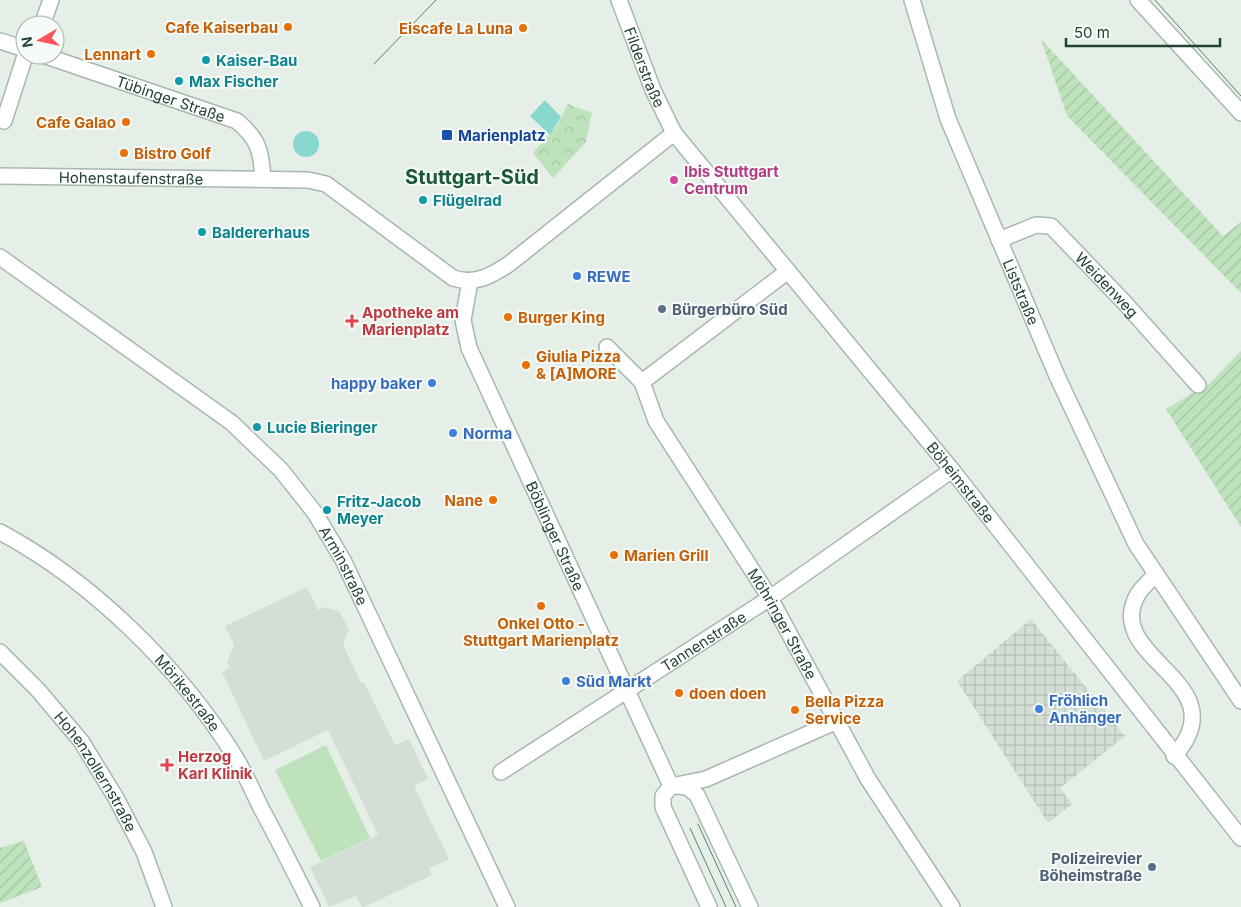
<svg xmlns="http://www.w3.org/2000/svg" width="1241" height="907" font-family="Inter,sans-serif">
  <defs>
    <pattern id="industrial-grid" width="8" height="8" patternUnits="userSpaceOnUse" patternTransform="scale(1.25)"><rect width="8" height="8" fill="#d3dfd6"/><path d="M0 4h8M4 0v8" fill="none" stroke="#b5c1b8"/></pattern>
    <pattern id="park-crowns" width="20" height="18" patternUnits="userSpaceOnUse" patternTransform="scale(1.25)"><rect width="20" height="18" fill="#bde2bc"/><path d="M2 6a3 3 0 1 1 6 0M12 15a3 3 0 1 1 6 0" fill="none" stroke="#a2c3a2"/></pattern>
    <pattern id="garden-furrows" width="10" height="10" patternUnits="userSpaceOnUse" patternTransform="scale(1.25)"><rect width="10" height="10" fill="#bde2bc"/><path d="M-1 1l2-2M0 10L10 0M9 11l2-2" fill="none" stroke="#a2c3a2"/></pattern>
  </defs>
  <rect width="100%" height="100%" fill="#e5efe8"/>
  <!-- built -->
  <polygon fill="#d3dfd6" points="307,587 318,610 325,607 340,612 349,630 343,644 361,683 364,682 395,745 409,739 428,779 414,786 449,859 429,868 432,875 364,907 362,907 356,896 329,907 310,867 378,835 328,730 264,761 222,672 230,668 227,662 234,645 225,626"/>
  <!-- industrial -->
  <polygon fill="url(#industrial-grid)" points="1031,619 1125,736 1060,788 1072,804 1048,823 957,681"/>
  <!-- park -->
  <polygon fill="url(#park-crowns)" points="568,104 592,113 586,142 553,178 533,153 557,126"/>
  <!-- garden -->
  <g fill="url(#garden-furrows)">
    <polygon points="1041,39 1223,236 1241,222 1241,293 1067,116"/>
    <polygon points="1241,351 1241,527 1166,409 1210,383"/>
    <polygon points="24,841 42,887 0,903 0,848"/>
  </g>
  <!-- pitch -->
  <polygon fill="#bde2bc" points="326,745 370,838 321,861 275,770"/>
  <!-- water -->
  <g fill="#89d8ce">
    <polygon points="545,100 561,117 550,135 530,116"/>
    <circle cx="306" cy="144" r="13"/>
  </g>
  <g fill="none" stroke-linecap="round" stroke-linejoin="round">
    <defs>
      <g id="minor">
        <path id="s1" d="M619,0L653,90L674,133L952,470L1241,838"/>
        <path id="s2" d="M912,0L948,119L1057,376L1136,544L1241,701"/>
        <polyline points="1138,0 1241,113"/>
        <polyline points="42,25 51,0"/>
        <polyline points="0,41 25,49"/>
        <path id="s3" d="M43,55L237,121C259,140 261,150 263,179"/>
        <polyline points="4,121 24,59 29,55"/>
        <path id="s4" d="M0,176L308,180L326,184L453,278C475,285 491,276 509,264L674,133"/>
        <path id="s5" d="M999,240L1036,225L1051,226L1124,302L1198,385"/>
        <path id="s6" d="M0,257L232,423L281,470L315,513L343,560L507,907"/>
        <path id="s7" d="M470,281L463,320L469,348L671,786"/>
        <path id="s8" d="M607,347L642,382L656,421L770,598L868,779L952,907"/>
        <polyline points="642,382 788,271"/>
        <path id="s9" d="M0,532C92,581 179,667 234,755C244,771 252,789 260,806C278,839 295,873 312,907"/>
        <path d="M1156,574C1150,581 1142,587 1138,594C1100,659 1241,681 1174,756"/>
        <path id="s10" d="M0,652L38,690L81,741L116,798L144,852L164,907"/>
        <path id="s11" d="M501,772L770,598L952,470"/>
        <polyline points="671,786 706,779 835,722"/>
        <polyline points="671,786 663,796 663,807 709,907"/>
        <polyline points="675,786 687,787 697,795 750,907"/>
      </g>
    </defs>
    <!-- minor casing -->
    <use href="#minor" stroke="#a7b8ad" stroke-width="18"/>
    <!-- minor -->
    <use href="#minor" stroke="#fff" stroke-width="15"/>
    <!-- tram -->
    <g stroke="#5d7e6c" stroke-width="1">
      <polyline points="1155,0 1241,96"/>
      <polyline points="374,64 436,0"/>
      <polyline points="698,824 736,907"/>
      <polyline points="690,828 726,907"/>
    </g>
  </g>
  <!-- markers -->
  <g fill="#e8710a" stroke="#f6fbf7" stroke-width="2">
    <circle cx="288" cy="27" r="5"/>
    <circle cx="523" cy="28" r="5"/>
    <circle cx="151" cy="54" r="5"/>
    <circle cx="126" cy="122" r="5"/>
    <circle cx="124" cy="153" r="5"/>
    <circle cx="508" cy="317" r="5"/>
    <circle cx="526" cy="365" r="5"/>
    <circle cx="493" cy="500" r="5"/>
    <circle cx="614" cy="555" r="5"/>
    <circle cx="541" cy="606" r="5"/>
    <circle cx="679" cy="693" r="5"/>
    <circle cx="795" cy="710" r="5"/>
  </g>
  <g fill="#0f9aa8" stroke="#f6fbf7" stroke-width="2">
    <circle cx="206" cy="60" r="5"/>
    <circle cx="179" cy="81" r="5"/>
    <circle cx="423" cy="200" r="5"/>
    <circle cx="202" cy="232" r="5"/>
    <circle cx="257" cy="427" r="5"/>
    <circle cx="327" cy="510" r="5"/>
  </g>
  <rect fill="#1a4fb4" stroke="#f6fbf7" stroke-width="2" x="441" y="129" width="12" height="12" rx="2.5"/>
  <circle fill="#d1479c" stroke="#f6fbf7" stroke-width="2" cx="674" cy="180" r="5"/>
  <g fill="#3f7fe0" stroke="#f6fbf7" stroke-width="2">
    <circle cx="577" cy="276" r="5"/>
    <circle cx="432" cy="383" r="5"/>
    <circle cx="453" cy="433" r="5"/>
    <circle cx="566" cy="681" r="5"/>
    <circle cx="1039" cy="709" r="5"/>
  </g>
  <g fill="#5c6f8a" stroke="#f6fbf7" stroke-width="2">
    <circle cx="662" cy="309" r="5"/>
    <circle cx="1152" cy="867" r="5"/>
  </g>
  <g fill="#e0444e" stroke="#f6fbf7" stroke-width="2">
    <path d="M349.5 313.5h5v5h5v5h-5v5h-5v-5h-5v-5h5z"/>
    <path d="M164.5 757.5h5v5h5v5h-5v5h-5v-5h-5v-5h5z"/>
  </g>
  <g text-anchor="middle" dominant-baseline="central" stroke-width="4" stroke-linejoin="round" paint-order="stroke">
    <!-- food labels -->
    <g font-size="15" font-weight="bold" fill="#c56008" stroke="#f6fbf7" text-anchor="start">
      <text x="278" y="27" text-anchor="end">Cafe Kaiserbau</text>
      <text x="513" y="28" text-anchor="end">Eiscafe La Luna</text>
      <text x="141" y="54" text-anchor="end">Lennart</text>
      <text x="116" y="122" text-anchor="end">Cafe Galao</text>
      <text x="134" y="153">Bistro Golf</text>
      <text x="518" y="317">Burger King</text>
      <text x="536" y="356">Giulia Pizza<tspan x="536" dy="17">&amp; [A]MORE</tspan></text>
      <text x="483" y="500" text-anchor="end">Nane</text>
      <text x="624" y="555">Marien Grill</text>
      <text x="541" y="623" text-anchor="middle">Onkel Otto -<tspan x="541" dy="17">Stuttgart Marienplatz</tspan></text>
      <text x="689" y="693">doen doen</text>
      <text x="805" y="701">Bella Pizza<tspan x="805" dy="17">Service</tspan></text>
    </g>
    <!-- culture labels -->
    <g font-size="15" font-weight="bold" fill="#0d838f" stroke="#f6fbf7" text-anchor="start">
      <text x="216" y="60">Kaiser-Bau</text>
      <text x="189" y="81">Max Fischer</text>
      <text x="433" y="200">Flügelrad</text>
      <text x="212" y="232">Baldererhaus</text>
      <text x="267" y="427">Lucie Bieringer</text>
      <text x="337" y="501">Fritz-Jacob<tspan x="337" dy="17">Meyer</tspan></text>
    </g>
    <!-- street labels -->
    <g font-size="15" fill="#224331" stroke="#f6fbf7">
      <text stroke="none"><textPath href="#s1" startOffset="72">Filderstraße</textPath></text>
      <text stroke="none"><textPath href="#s3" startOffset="135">Tübinger Straße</textPath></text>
      <text stroke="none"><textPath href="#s4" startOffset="131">Hohenstaufenstraße</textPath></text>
      <text stroke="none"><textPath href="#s5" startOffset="136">Weidenweg</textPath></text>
      <text stroke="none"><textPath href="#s2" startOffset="312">Liststraße</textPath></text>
      <text stroke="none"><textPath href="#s1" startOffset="596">Böheimstraße</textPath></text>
      <text stroke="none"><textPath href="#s7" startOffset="275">Böblinger Straße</textPath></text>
      <text stroke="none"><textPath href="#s6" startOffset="468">Arminstraße</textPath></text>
      <text stroke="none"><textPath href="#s8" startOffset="330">Möhringer Straße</textPath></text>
      <text stroke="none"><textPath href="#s11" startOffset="241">Tannenstraße</textPath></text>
      <text stroke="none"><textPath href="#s9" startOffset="249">Mörikestraße</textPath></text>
      <text stroke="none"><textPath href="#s10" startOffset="154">Hohenzollernstraße</textPath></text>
    </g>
    <!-- transit labels -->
    <g font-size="15" font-weight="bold" fill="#164399" stroke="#f6fbf7" text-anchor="start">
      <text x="458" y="135">Marienplatz</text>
    </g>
    <!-- hotel labels -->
    <g font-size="15" font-weight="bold" fill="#b23c85" stroke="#f6fbf7" text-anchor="start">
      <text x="684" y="171">Ibis Stuttgart<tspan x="684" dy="17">Centrum</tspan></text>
    </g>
    <!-- shop labels -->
    <g font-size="15" font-weight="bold" fill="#366cbe" stroke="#f6fbf7" text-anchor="start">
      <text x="587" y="276">REWE</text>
      <text x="422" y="383" text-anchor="end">happy baker</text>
      <text x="463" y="433">Norma</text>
      <text x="576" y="681">Süd Markt</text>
      <text x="1049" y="700">Fröhlich<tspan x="1049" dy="17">Anhänger</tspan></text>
    </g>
    <!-- service labels -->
    <g font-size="15" font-weight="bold" fill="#4e5e75" stroke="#f6fbf7" text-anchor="start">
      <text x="672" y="309">Bürgerbüro Süd</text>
      <text x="1142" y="858" text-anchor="end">Polizeirevier<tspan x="1142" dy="17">Böheimstraße</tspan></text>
    </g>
    <!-- health labels -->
    <g font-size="15" font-weight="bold" fill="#be3a42" stroke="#f6fbf7" text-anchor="start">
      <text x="362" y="312">Apotheke am<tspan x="362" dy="17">Marienplatz</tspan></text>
      <text x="178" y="756">Herzog<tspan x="178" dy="17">Karl Klinik</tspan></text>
    </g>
    <!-- district labels -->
    <g font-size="20" font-weight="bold" fill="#1c5738" stroke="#f6fbf7">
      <text x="472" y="177">Stuttgart-Süd</text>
    </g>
  </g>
  <!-- north arrow -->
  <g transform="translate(40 40) rotate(261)"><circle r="24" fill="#f6fbf7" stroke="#a1b1a8"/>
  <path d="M0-4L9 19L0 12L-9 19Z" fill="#fc565b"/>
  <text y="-8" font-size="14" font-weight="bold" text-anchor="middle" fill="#224331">N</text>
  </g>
  <!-- scale -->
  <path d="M1066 38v8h154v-8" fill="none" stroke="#224331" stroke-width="2.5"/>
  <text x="1074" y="38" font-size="15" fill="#224331" stroke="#f6fbf7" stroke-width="4" paint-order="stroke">50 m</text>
</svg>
